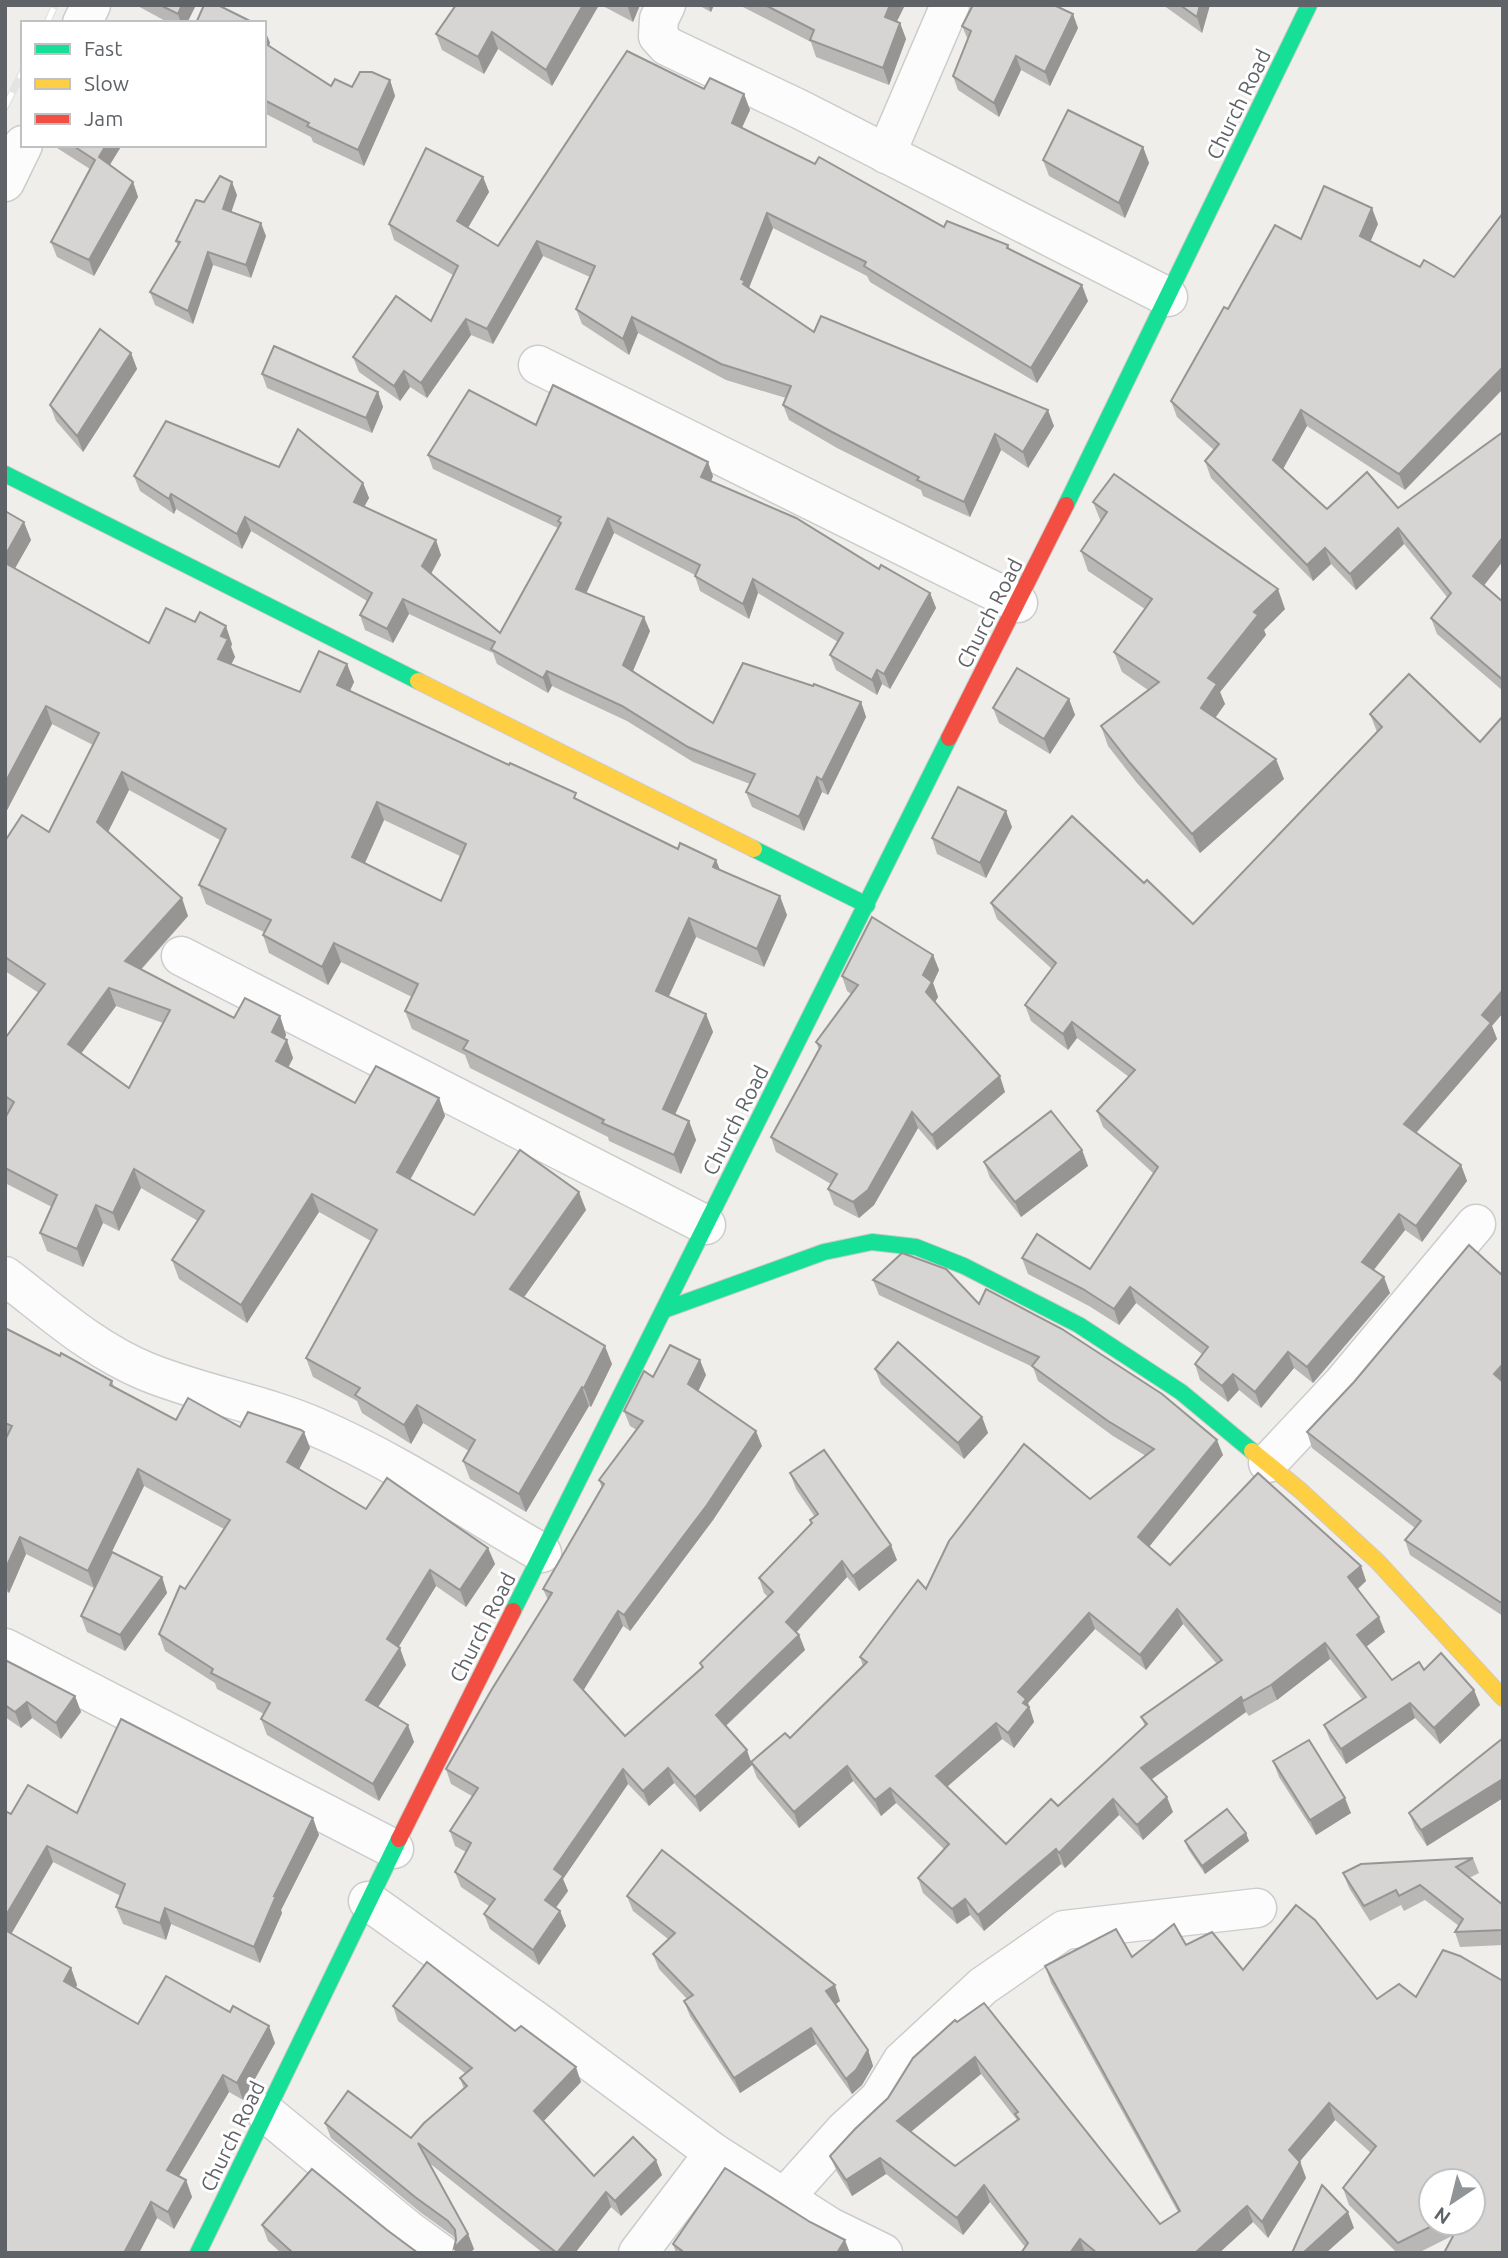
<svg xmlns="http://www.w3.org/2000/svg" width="1508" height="2258" font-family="Ubuntu,sans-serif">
  <rect width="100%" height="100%" fill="#efeeea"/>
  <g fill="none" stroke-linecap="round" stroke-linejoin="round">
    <defs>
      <g id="street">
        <polyline points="666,5 659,19 658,36 667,46 801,110 1168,297"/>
        <polyline points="82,23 91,5"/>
        <polyline points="886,154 950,5"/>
        <polyline points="5,182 23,145"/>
        <polyline points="538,365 1018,603"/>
        <polyline points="181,956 706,1225"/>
        <path d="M5,1276C50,1310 92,1349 145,1371C200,1394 261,1403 316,1427C395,1461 468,1510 542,1553"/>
        <polyline points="1268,1463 1343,1383 1476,1224"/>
        <polyline points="5,1648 394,1849"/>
        <polyline points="368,1901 540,2024 714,2153 830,2227 883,2253"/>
        <polyline points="266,2113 407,2229 440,2253"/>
        <polyline points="785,2197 845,2130 879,2099 902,2061 983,1986 1064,1930 1257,1908"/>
        <polyline points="638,2253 714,2153"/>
      </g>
      <g id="fast">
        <polyline points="5,474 418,681"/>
        <polyline points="1066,505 1309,5"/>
        <polyline points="754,849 867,905"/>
        <polyline points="664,1310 824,1252 872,1242 916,1247 964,1266 1079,1325 1181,1392 1252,1451"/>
        <polyline points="513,1611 949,738"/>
        <polyline points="198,2253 399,1839"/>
      </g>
      <g id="slow">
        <polyline points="418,681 754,849"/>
        <polyline points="1252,1451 1301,1491 1378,1562 1503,1698"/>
      </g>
      <g id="jam">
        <polyline points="949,738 1066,505"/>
        <polyline points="399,1839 513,1611"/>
      </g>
    </defs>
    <!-- street casing -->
    <use href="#street" stroke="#cbcccc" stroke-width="41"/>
    <!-- fast casing -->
    <use href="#fast" stroke="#cacacb" stroke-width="18"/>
    <!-- slow casing -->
    <use href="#slow" stroke="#cacacb" stroke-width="18"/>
    <!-- jam casing -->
    <use href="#jam" stroke="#cacacb" stroke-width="18"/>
    <!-- street -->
    <use href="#street" stroke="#fdfcfc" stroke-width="38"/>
    <!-- fast -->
    <use href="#fast" stroke="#16e098" stroke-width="16"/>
    <!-- slow -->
    <use href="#slow" stroke="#ffcf43" stroke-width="16"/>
    <!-- jam -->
    <use href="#jam" stroke="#f24e42" stroke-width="16"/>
    <defs>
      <g id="rail">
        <polyline points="47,23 55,5"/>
        <polyline points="5,107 23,71"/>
      </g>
    </defs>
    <!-- rail casing -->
    <use href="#rail" stroke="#e4e4e4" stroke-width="8"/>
    <!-- rail -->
    <use href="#rail" stroke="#fff" stroke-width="5" stroke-dasharray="16" stroke-linecap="butt"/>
  </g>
  <!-- wall -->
  <g fill="#b8b7b5" fill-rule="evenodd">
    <polygon points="136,5 196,5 187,23 169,23"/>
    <polygon points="456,5 599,5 552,86 498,49 484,74 442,50 436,34"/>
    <polygon points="601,5 640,5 633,22"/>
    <polygon points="698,5 714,5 711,12"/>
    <polygon points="739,5 905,5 897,21 900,23 906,39 889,85 816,57 811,42"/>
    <polygon points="1163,5 1210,5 1202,33"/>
    <polygon points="962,26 1078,28 1050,86 1021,70 999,117 958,90 953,76 968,40"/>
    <polygon points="264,28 270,43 269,46 331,86 352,87 390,80 395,96 364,166 313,142 311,137 264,113"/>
    <polygon points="704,89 744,94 750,110 742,128 944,227 1008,245 1010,249 1088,301 1037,383 870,282 867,276 773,228 749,288 814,332 1054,426 1028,468 1001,450 970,517 923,496 921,490 837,448 789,420 783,405 786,398 726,380 638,333 629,355 582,324 576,309 590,277 543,256 493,344 471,335 427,398 410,387 400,401 359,372 353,357 431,321 453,275 394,240 389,224 483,177 489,192 468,228 498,246"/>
    <polygon points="56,145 122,145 110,165 133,182 138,197 94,276 57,257 51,242 90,169 57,148"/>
    <polygon points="1143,147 1149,163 1125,218 1049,176 1043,160"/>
    <polygon points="237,195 231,212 266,236 251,278 213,265 193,324 155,305 150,292 178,246 176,241 204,202"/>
    <polygon points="1378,224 1370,241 1405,490 1307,426 1283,469 1327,509 1398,508 1503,602 1503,691 1437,634 1431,618 1447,597 1404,544 1356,590 1331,564 1313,581 1211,478 1205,461 1214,450 1177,417 1171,401 1228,309 1301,239"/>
    <polygon points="131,353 137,369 83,452 56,421 50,405"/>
    <polygon points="262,374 378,392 383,407 372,433 267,388"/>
    <polygon points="536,425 713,476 711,481 879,569 930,593 936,608 890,689 882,684 877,695 836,670 830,655 838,642 758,593 749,619 700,591 695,576 695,575 614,533 586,594 650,631 633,671 713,723 861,702 866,717 828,795 822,792 804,831 752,807 746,792 750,784 693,762 627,721 552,686 548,693 497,664 493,653 409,614 393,643 365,630 360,615 367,601 251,531 242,549 176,509 174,514 140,491 134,476 279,467 363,483 369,498 364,507 441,555 431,574 500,633 558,528 433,469 428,455"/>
    <polygon points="1093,502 1285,609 1264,630 1266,635 1220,692 1225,704 1215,718 1284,779 1200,853 1137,783 1108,746 1101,726 1148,690 1122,672 1114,652 1145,609 1088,571 1081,551 1101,522"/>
    <path d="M5,511L31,540L15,568L149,643L232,644L231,647L235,657L231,664L300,692L347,664L354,682L350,691L678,849L716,860L720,870L787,915L764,967L696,937L669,996L706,1014L713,1032L675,1115L689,1121L696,1140L681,1174L609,1141L608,1137L470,1068L465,1055L412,1029L405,1011L412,997L341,962L328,985L269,953L263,935L264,932L206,904L199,885L220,840L129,790L108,832L188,916L141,970L234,1018L280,1016L286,1035L285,1038L293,1058L288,1068L355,1103L439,1098L445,1116L410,1179L474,1215L586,1210L524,1297L612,1364L591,1407L589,1406L526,1512L470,1479L463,1461L469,1451L423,1423L411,1444L362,1413L357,1401L313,1377L306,1358L371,1241L319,1212L247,1323L179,1279L172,1260L198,1221L141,1188L119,1231L103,1223L83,1267L47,1251L40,1233L52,1207L5,1183V1118L8,1112L5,1109V1036L6,1037L39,993L5,971V841L49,832L93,745L52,724L5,814ZM384,820L460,856L441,901L365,863ZM116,1006L163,1023L129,1088L81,1053Z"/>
    <polygon points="1409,674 1492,1026 1497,1039 1416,1133 1461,1165 1467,1181 1422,1242 1405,1230 1374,1270 1390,1293 1313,1383 1294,1368 1261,1408 1239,1390 1228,1402 1200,1380 1195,1364 1202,1354 1136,1303 1119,1325 1089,1306 1028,1274 1022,1258 1090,1269 1153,1173 1103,1127 1097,1111 1129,1077 1077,1038 1068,1050 1031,1021 1025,1005 1052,969 997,919 991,903 1144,883 1193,924 1377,732 1370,714"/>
    <polygon points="1069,699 1075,715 1050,754 999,723 993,708"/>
    <polygon points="1012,827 986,878 937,854 932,838"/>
    <polygon points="933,955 939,970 933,983 938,997 935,1002 1005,1092 937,1150 918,1128 874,1205 859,1218 834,1205 828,1189 831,1184 776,1152 771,1137 819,1050 816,1042 851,994 847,991 842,976"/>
    <polygon points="1082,1150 1088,1166 1021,1217 990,1178 984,1162"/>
    <polygon points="1503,1276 1503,1616 1410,1555 1405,1540 1415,1528 1312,1448 1307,1432"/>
    <path d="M873,1280L979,1304L1223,1455L1149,1547L1170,1565L1361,1566L1366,1581L1358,1589L1385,1632L1366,1647L1392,1680L1424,1670L1474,1690L1480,1705L1440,1744L1415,1718L1346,1764L1330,1740L1324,1725L1362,1699L1330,1659L1277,1700L1249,1716L1246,1712L1151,1780L1173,1812L1143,1840L1119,1815L1065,1868L1061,1864L984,1931L970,1915L957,1924L923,1893L918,1878L944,1849L896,1803L881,1816L853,1781L799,1828L757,1778L752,1765L700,1812L674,1783L649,1806L628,1784L563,1879L568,1891L556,1908L560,1911L566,1926L539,1965L490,1929L484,1914L489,1906L461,1887L455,1872L466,1852L455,1846L450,1831L472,1796L451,1784L446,1769L548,1600L543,1589L602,1488L599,1480L637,1430L630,1426L624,1411L653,1377L706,1375L698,1391L762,1446L713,1520L630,1631L623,1626L583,1690L625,1736L702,1668L700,1663L768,1597L764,1593L759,1578L812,1523L810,1520L815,1517L796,1489L790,1473L897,1560L859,1591L847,1577L796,1632L799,1635L805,1650L726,1726L752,1762L790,1738L863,1666L860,1657L926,1589L1090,1499L1146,1456L1113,1436L1038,1381L1033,1367L879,1295ZM1183,1624L1217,1664L1141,1717L1145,1726L1058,1806L1006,1844L947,1787L1002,1739L1014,1748L1034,1722L1028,1703L1095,1629L1146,1670Z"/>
    <polygon points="5,1328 60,1356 112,1381 114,1387 176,1420 240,1427 304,1432 310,1448 299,1469 366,1509 488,1548 495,1564 466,1607 436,1586 398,1647 406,1665 378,1707 414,1742 379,1801 267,1735 261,1719 264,1714 217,1689 215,1683 165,1651 159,1634 185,1589 224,1529 144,1486 94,1588 26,1554 9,1593 5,1591 5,1440 7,1437 5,1436"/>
    <polygon points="875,1369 982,1417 988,1433 964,1459 881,1384"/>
    <polygon points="162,1577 167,1593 125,1651 87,1632 81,1616"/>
    <polygon points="5,1663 75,1696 81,1712 61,1739 32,1718 21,1728 5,1717"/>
    <polygon points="1503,1738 1503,1798 1427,1846 1415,1828 1409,1813"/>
    <polygon points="1273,1761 1351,1813 1316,1835 1279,1777"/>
    <polygon points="77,1813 319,1835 281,1910 282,1913 260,1963 171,1924 166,1940 123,1924 116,1907 121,1896 53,1862 11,1934 71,1968 77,1985 76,1988 138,2024 275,2043 243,2100 229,2092 179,2176 186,2180 192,2197 174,2229 157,2218 139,2253 5,2253 11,1814"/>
    <polygon points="1246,1833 1249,1841 1205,1874 1188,1849 1185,1841"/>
    <polygon points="1473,1858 1479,1873 1469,1878 1503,1905 1503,1945 1460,1947 1455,1932 1459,1926 1425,1900 1404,1911 1401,1905 1370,1921 1349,1888 1343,1873"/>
    <polygon points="627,1896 840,2001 836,2004 868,2050 873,2066 862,2085 852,2094 816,2044 740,2093 690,2016 684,2001 687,1999 659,1969 653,1954 668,1939 633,1911"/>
    <path d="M1296,1905L1315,1920L1377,1999L1399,1984L1416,1997L1443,1950L1460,1956L1503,1981V2253H1444L1454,2235L1418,2253H1397L1349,2205L1343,2188L1371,2153L1335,2120L1300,2161L1306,2178L1268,2238L1253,2222L1219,2253H1021L1025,2247L990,2202L963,2235L886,2174L852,2196L837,2172L830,2156L855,2129L888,2098L913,2058L955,2020L957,2022L984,2003L1160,2224L1178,2212L1051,1983L1045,1966L1116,1929L1132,1957L1174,1924L1186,1945L1212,1932L1243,1970ZM981,2074L1017,2120L955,2166L911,2132ZM1431,2181H1473V2223H1431Z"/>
    <polygon points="393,2006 581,2082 543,2121 594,2176 662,2175 621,2216 611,2207 575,2253 543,2253 428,2162 468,2234 474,2249 470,2253 455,2253 456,2240 453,2236 420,2212 331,2138 325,2123 411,2138 464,2089 460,2078 465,2073 398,2021"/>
    <polygon points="262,2225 387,2230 418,2253 281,2253 268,2241"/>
    <polygon points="673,2244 850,2253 676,2253"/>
  </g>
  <!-- shaded-wall -->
  <g fill="#969594">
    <polygon points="182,5 196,5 187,23 181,23 178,14"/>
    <polygon points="583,5 599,5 552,86 546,70"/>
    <polygon points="627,5 640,5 633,22"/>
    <polygon points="708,5 714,5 711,12"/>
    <polygon points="890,5 905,5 891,33 885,17"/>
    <polygon points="1200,5 1210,5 1202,33 1197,17"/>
    <polygon points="1073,14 1078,28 1050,86 1045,72"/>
    <polygon points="900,23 906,39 889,85 883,68"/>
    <polygon points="264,28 270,43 264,55"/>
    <polygon points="492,32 498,49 484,74 478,57"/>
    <polygon points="1016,56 1021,70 999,117 994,103"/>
    <polygon points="390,80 395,96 364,166 358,150"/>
    <polygon points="744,94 750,110 737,138 732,123"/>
    <polygon points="106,145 122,145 105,172 99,157"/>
    <polygon points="1143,147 1149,163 1125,218 1119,203"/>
    <polygon points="483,177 489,192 463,236 457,221"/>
    <polygon points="133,182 138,197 94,276 89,260"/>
    <polygon points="232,182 237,195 228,222 223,209"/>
    <polygon points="1372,208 1378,224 1366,252 1360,236"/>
    <polygon points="767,213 773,228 748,290 750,297 741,279"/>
    <polygon points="261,223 266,236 251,278 246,265"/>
    <polygon points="537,241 543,256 493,344 487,329"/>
    <polygon points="208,252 213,265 193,324 188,311"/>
    <polygon points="1082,285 1088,301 1037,383 1031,368"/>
    <polygon points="632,317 638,333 629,355 623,339"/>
    <polygon points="466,319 471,335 427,398 421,383"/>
    <polygon points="131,353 137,369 83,452 77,436"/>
    <polygon points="1503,367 1503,389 1405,490 1399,474"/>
    <polygon points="404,371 410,387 400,401 394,386"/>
    <polygon points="378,392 383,407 372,433 366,418"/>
    <polygon points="1048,410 1054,426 1028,468 1023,452"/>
    <polygon points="1301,410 1307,426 1279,476 1273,460"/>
    <polygon points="995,434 1001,450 970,517 964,502"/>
    <polygon points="708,462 713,476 707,492 701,477"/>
    <polygon points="363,483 369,498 359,516 354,502"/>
    <polygon points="171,494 176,509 174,514 169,499"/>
    <polygon points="245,517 251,531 242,549 237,534"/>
    <polygon points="608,518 614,533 581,604 576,589"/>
    <polygon points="24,522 31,540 9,579 5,569 5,556"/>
    <polygon points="1398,528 1404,544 1356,590 1350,574"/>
    <polygon points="1503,537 1503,561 1479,592 1473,576"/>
    <polygon points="436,540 441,555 427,581 422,566"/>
    <polygon points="1325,548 1331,564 1313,581 1307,565"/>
    <polygon points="753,579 758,593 749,619 743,604"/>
    <polygon points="1278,589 1285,609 1264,630 1266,635 1220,692 1225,704 1208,728 1201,708 1208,678 1254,612"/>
    <polygon points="930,593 936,608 890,689 884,674"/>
    <polygon points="403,599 409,614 393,643 387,629"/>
    <polygon points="644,617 650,631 629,680 623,665"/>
    <polygon points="226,626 232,644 231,647 235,657 225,677 218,659 221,636"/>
    <polygon points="347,664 354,682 344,703 337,685"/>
    <polygon points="877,670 882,684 877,695 872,680"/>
    <polygon points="547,671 552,686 548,693 543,678"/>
    <polygon points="1069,699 1075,715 1050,754 1044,739"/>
    <polygon points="861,702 866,717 828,795 822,780"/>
    <polygon points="46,706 52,724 5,814 5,783"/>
    <polygon points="1276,759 1284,779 1200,853 1192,834"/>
    <polygon points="122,772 129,790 104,840 97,822"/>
    <polygon points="817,777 822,792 804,831 799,817"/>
    <polygon points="377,802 384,820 359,876 352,857"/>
    <polygon points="1006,811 1012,827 986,878 980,863"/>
    <polygon points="716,860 723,878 713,867"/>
    <polygon points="780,896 787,915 764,967 757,949"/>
    <polygon points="182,898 188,916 131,980 125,961"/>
    <polygon points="689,918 696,937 663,1009 656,991"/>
    <polygon points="334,943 341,962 328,985 322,967"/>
    <polygon points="933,955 939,970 933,983 938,997 932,1007 926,992 923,975"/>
    <polygon points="109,988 116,1006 75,1062 68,1044"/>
    <polygon points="1503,990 1503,1013 1492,1026 1497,1039 1410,1140 1404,1124 1482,1015"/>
    <polygon points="706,1014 713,1032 669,1127 663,1109"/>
    <polygon points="280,1016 286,1035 279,1050 272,1032"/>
    <polygon points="1072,1022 1077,1038 1068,1050 1063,1034"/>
    <polygon points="287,1040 293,1058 282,1079 276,1061"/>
    <polygon points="1000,1076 1005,1092 937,1150 932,1135"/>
    <polygon points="439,1098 445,1116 404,1191 397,1172"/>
    <polygon points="912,1112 918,1128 874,1205 859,1218 853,1202"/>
    <polygon points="689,1121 696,1140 681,1174 674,1155"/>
    <polygon points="1082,1150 1088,1166 1021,1217 1015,1202"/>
    <polygon points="1461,1165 1467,1181 1422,1242 1416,1226"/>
    <polygon points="134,1169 141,1188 119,1231 113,1213"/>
    <polygon points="579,1192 586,1210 517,1307 510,1289"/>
    <polygon points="312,1194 319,1212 247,1323 241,1305"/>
    <polygon points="96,1205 103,1223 83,1267 77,1249"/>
    <polygon points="1399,1214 1405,1230 1367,1278 1362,1262"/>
    <polygon points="1384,1277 1390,1293 1313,1383 1307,1367"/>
    <polygon points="1130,1287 1136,1303 1119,1325 1114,1309"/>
    <polygon points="605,1346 612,1364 591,1407 584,1388"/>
    <polygon points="1288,1352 1294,1368 1261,1408 1255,1392"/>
    <polygon points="700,1360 706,1375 694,1400 688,1384"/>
    <polygon points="1503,1364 1503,1386 1494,1374"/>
    <polygon points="1233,1374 1239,1390 1228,1402 1222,1386"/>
    <polygon points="582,1387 589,1406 526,1512 519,1494"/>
    <polygon points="417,1405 423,1423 411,1444 404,1425"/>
    <polygon points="982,1417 988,1433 964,1459 958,1443"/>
    <polygon points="756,1431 762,1446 713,1520 630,1631 624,1615"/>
    <polygon points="304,1432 310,1448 294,1479 287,1462"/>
    <polygon points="1217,1440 1223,1455 1144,1553 1138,1537"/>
    <polygon points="138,1469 144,1486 94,1588 88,1571"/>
    <polygon points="20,1537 26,1554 9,1593 5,1584 5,1570"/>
    <polygon points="891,1545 897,1560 859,1591 853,1576"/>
    <polygon points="488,1548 495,1564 466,1607 460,1590"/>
    <polygon points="842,1561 847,1577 792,1637 786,1622"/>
    <polygon points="1361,1566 1366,1581 1354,1592 1348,1577"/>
    <polygon points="430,1570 436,1586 393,1656 387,1639"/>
    <polygon points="162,1577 167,1593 125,1651 120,1635"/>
    <polygon points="1177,1609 1183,1624 1146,1670 1140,1655"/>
    <polygon points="618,1611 623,1626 580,1696 574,1680"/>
    <polygon points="1089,1613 1095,1629 1028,1703 1034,1722 1014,1748 1008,1733 1018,1692"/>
    <polygon points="1379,1617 1385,1632 1362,1650 1357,1635"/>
    <polygon points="799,1635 805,1650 721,1730 716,1715"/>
    <polygon points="1325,1643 1330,1659 1277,1700 1271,1685"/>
    <polygon points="400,1648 406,1665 372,1716 366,1700"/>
    <polygon points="1474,1690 1480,1705 1440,1744 1434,1728"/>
    <polygon points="75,1696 81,1712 61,1739 56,1723"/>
    <polygon points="1241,1697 1246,1712 1146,1783 1141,1768"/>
    <polygon points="27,1702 32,1718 21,1728 15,1712"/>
    <polygon points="1410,1703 1415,1718 1346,1764 1341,1749"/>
    <polygon points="996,1723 1002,1739 942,1791 936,1776"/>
    <polygon points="408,1725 414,1742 379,1801 373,1784"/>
    <polygon points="747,1750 752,1765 700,1812 695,1797"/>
    <polygon points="847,1766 853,1781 799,1828 794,1812"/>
    <polygon points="668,1768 674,1783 649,1806 643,1791"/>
    <polygon points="623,1769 628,1784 563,1879 568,1891 550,1915 545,1900 554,1869"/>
    <polygon points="1501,1780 1503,1785 1503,1798 1427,1846 1421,1830"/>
    <polygon points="890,1788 896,1803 881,1816 875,1800"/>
    <polygon points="1167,1797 1173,1812 1143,1840 1137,1825"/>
    <polygon points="1345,1798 1351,1813 1316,1835 1310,1820"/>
    <polygon points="1113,1799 1119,1815 1065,1868 1059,1853"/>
    <polygon points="313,1818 319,1835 281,1910 282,1913 260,1963 254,1947 274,1896"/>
    <polygon points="1246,1833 1249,1841 1205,1874 1202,1866"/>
    <polygon points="47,1846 53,1862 6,1943 5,1917"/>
    <polygon points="1056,1849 1061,1864 984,1931 978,1915"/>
    <polygon points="965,1899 970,1915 957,1924 952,1909"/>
    <polygon points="165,1908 171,1924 166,1940 160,1923"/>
    <polygon points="560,1911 566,1926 539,1965 533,1950"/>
    <polygon points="71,1968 77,1985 70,1998 64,1981"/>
    <polygon points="835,1985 840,2001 832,2007 826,1991"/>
    <polygon points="269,2026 275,2043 243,2100 237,2083"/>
    <polygon points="811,2028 816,2044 740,2093 734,2078"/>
    <polygon points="868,2050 873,2066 862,2085 852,2094 846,2079"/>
    <polygon points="975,2057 981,2074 903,2138 897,2121"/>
    <polygon points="576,2067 581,2082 539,2126 534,2111"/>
    <polygon points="223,2075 229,2092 173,2186 167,2170"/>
    <polygon points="1329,2103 1335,2120 1295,2167 1289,2150"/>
    <polygon points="880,2158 886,2174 852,2196 846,2180"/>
    <polygon points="656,2160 662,2175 621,2216 615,2201"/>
    <polygon points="1300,2162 1306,2178 1268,2238 1262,2222"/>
    <polygon points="186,2180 192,2197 174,2229 168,2212"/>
    <polygon points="984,2185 990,2202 963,2235 957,2218"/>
    <polygon points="606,2192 611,2207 575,2253 557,2253"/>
    <polygon points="151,2202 157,2218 139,2253 124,2253"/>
    <polygon points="1247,2206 1253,2222 1219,2253 1195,2253"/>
    <polygon points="1348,2212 1354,2228 1326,2253 1303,2253"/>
    <polygon points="468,2234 474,2249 470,2253 455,2253 454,2248"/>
    <polygon points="1080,2239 1085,2253 1070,2253"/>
    <polygon points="845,2240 850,2253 837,2253"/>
  </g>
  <!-- building -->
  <g fill="#d6d5d3" stroke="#969594" stroke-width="2" fill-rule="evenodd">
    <polygon points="160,5 182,5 178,14"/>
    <polygon points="204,5 218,5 254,23 196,23"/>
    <polygon points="456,5 583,5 546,70 492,32 478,57 436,34"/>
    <polygon points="765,5 890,5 885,17 900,23 883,68 810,40 814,30"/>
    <polygon points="973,5 1054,5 1073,14 1045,72 1016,56 994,103 953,76 971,31 962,26"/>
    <polygon points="1180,5 1200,5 1197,17"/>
    <polygon points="266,44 331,86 335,79 352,87 360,72 372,72 390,80 358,150 307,126 309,123 264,100 264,47"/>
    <polygon points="627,51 704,89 710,78 744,94 732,123 815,164 819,157 944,227 947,221 1008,245 1007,248 1082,285 1031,368 864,266 866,262 767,213 741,279 745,281 743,284 814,332 821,316 1048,410 1023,452 995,434 964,502 917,480 919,477 832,432 783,405 791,386 721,364 632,317 623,339 576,309 595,266 537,241 487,329 466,319 421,383 404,371 394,386 353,357 396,296 431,321 458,266 389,224 426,148 483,177 457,221 498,246"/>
    <polygon points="1068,110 1143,147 1119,203 1043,160"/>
    <polygon points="72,145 106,145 99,157 133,182 89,260 51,242 95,160"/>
    <polygon points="220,176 232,182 223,209 261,223 246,265 208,252 188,311 150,292 180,242 176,241 196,200 204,202"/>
    <polygon points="1324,186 1372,208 1360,236 1420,267 1424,260 1454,277 1503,213 1503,367 1399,474 1301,410 1273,460 1327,509 1367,472 1398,508 1503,432 1503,537 1473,576 1503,602 1503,680 1431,618 1451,593 1398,528 1350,574 1325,548 1307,565 1205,461 1219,444 1171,401 1224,307 1228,309 1275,225 1301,239"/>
    <polygon points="100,329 131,353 77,436 50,405"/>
    <polygon points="274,346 378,392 366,418 262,374"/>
    <polygon points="553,385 708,462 701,477 796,518 879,569 881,565 930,593 884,674 877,670 872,680 830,655 843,633 753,579 743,604 695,576 700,565 608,518 576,589 644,617 623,665 713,723 743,663 813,686 814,684 861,702 822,780 817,777 799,817 746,792 755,774 688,747 622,706 547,671 543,678 491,649 495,642 403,599 387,629 360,615 372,593 245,517 237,534 171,494 169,499 134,476 166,421 279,467 298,429 363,483 354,502 436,540 422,566 500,633 561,523 558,521 561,517 428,455 469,390 536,425"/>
    <polygon points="1114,474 1278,589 1254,612 1258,615 1208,678 1217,684 1201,708 1276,759 1192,834 1130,763 1101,726 1159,682 1114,652 1152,599 1081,551 1107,512 1093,502"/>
    <polygon points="5,511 24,522 5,556"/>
    <path d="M5,563L149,643L166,608L195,622L200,612L226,626L221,636L228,639L218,659L300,692L319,651L347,664L337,685L509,765L510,763L576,793L574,798L678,849L680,843L716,860L713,867L780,896L757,949L689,918L656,991L706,1014L663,1109L689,1121L674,1155L602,1123L604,1120L463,1049L468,1041L405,1011L418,984L334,943L322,967L263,935L271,920L199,885L226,829L122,772L97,822L182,898L125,961L234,1018L245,998L280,1016L272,1032L287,1040L276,1061L355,1103L376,1066L439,1098L397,1172L474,1215L520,1150L579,1192L510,1289L605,1346L584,1388L582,1387L519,1494L463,1461L475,1440L417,1405L404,1425L355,1395L360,1388L306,1358L377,1230L312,1194L241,1305L172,1260L204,1211L134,1169L113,1213L96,1205L77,1249L40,1233L57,1195L5,1168V1118L14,1102L5,1096V1036L6,1037L45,984L5,957V841L22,815L49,832L99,733L46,706L5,783ZM377,802L466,844L441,901L352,857ZM109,988L170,1010L129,1088L68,1044Z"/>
    <polygon points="1017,668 1069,699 1044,739 993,708"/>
    <polygon points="1409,674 1480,742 1503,716 1503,990 1482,1015 1491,1023 1404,1124 1461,1165 1416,1226 1399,1214 1362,1262 1384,1277 1307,1367 1288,1352 1255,1392 1233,1374 1222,1386 1195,1364 1208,1347 1130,1287 1114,1309 1083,1289 1022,1258 1037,1234 1090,1269 1158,1167 1097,1111 1135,1070 1072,1022 1063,1034 1025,1005 1056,963 991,903 1072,816 1144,883 1147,880 1193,924 1382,727 1370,714"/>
    <polygon points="958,787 1006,811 980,863 932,838"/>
    <polygon points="872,917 933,955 923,975 932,982 926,992 1000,1076 932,1135 912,1112 868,1190 853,1202 828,1189 837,1174 771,1137 821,1046 816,1042 858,985 842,976"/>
    <polygon points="1051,1111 1082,1150 1015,1202 984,1162"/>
    <polygon points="1469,1245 1503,1276 1503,1364 1494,1374 1503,1382 1503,1604 1405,1540 1421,1521 1307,1432 1354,1382"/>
    <path d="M902,1253L946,1269L979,1304L986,1289L1062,1329L1162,1394L1217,1440L1138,1537L1170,1565L1258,1473L1361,1566L1348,1577L1379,1617L1357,1635L1392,1680L1419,1662L1424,1670L1441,1653L1474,1690L1434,1728L1410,1703L1341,1749L1324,1725L1366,1697L1325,1643L1271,1685L1243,1701L1241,1697L1141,1768L1167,1797L1137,1825L1113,1799L1059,1853L1056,1849L978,1915L965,1899L952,1909L918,1878L949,1844L890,1788L875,1800L847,1766L794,1812L751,1762L785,1733L790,1738L867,1662L860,1657L918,1580L926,1589L949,1541L1024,1444L1090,1499L1154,1449L1108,1421L1032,1366L1039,1357L873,1280ZM1177,1609L1222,1660L1141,1717L1147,1724L1058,1806L1051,1799L1006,1844L936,1776L996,1723L1008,1733L1029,1707L1023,1703L1026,1699L1018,1692L1089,1613L1140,1655Z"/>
    <polygon points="5,1328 60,1356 61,1353 112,1381 110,1385 176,1420 188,1398 240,1427 248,1412 301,1430 304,1432 287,1462 366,1509 387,1478 488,1548 460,1590 430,1570 387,1639 400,1648 366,1700 408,1725 373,1784 261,1719 270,1703 211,1673 213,1669 159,1634 180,1586 185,1589 230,1520 138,1469 88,1571 20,1537 5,1570 5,1440 12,1426 5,1423"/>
    <polygon points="898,1342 982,1417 958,1443 875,1369"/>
    <polygon points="670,1345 700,1360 688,1384 756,1431 707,1505 624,1615 618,1611 574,1680 625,1736 703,1667 700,1663 773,1592 759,1578 812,1523 810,1520 818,1514 790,1473 824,1450 891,1545 853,1576 842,1561 786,1622 799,1635 716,1715 747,1750 695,1797 668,1768 643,1791 623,1769 554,1869 563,1876 545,1900 560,1911 533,1950 484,1914 495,1899 455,1872 471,1843 450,1831 478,1788 446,1769 492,1689 552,1593 543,1589 604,1484 599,1480 643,1421 624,1411 644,1371 653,1377"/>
    <polygon points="112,1552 162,1577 120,1635 81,1616"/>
    <polygon points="7,1661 75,1696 56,1723 27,1702 15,1712 5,1705 5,1663"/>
    <polygon points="121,1719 313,1818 274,1896 276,1896 254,1947 165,1908 160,1923 116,1907 125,1884 47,1846 5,1917 5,1811 11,1814 28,1785 77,1813"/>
    <polygon points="1503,1738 1503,1783 1501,1780 1421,1830 1409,1813"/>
    <polygon points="1309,1740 1345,1798 1310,1820 1273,1761"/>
    <polygon points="1227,1809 1246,1833 1202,1866 1185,1841"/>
    <polygon points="662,1850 835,1985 826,1991 868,2050 856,2070 846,2079 811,2028 734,2078 684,2001 693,1995 653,1954 675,1933 627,1896"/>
    <polygon points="1473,1858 1456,1867 1503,1905 1503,1930 1455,1932 1463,1919 1420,1885 1399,1896 1396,1890 1364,1906 1343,1873 1361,1864"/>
    <path d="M1296,1905L1315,1920L1377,1999L1399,1984L1416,1997L1443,1950L1460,1956L1503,1981V2253H1444L1460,2223H1473V2181H1431V2223H1438L1398,2243L1343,2188L1376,2146L1329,2103L1289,2150L1300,2162L1262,2222L1247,2206L1195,2253H1097L1080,2239L1070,2253H1021L1028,2243L984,2185L957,2218L880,2158L846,2180L830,2156L855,2129L888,2098L913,2058L955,2020L957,2022L984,2003L1160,2224L1180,2211L1045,1966L1116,1929L1132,1957L1174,1924L1186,1945L1212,1932L1243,1970ZM975,2057L1018,2112L1015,2114L1019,2119L955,2166L897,2121Z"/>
    <polygon points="5,1930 71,1968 64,1981 138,2024 166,1976 230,2012 233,2006 269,2026 237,2083 223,2075 167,2170 186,2180 168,2212 151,2202 124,2253 5,2253"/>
    <polygon points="427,1962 515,2031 521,2026 576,2067 534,2111 594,2176 633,2137 656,2160 615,2201 606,2192 557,2253 418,2143 468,2234 454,2248 456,2240 455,2230 448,2221 415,2197 325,2123 348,2091 411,2138 424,2123 467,2086 460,2078 472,2068 393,2006"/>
    <polygon points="725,2168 810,2222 845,2240 837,2253 685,2253 673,2244"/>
    <polygon points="312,2169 387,2230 418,2253 293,2253 262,2225"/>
    <polygon points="1322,2185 1348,2212 1303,2253 1292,2253"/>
  </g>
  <g text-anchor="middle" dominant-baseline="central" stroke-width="6" stroke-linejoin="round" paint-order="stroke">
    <!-- street labels -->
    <g font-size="21" fill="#5f6368" stroke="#fff">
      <text transform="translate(1238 104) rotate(-64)">Church Road</text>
      <text transform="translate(989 613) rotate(-63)">Church Road</text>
      <text transform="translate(735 1120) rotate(-63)">Church Road</text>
      <text transform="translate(482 1627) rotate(-63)">Church Road</text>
      <text transform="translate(232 2136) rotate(-64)">Church Road</text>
    </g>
  </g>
  <!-- border -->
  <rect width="1508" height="2258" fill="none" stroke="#5f6368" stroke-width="14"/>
  <!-- legend -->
  <rect x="21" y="21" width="245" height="126" fill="#ffffff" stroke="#bfc1c3" stroke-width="2"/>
  <rect x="35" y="44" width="35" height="10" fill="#16e098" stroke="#bfc1c3" stroke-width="2"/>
  <text x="84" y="56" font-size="21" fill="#5f6368">Fast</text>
  <rect x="35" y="79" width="35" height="10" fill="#ffcf43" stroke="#bfc1c3" stroke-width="2"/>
  <text x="84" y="91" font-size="21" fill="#5f6368">Slow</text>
  <rect x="35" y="114" width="35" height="10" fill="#f24e42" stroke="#bfc1c3" stroke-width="2"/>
  <text x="84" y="126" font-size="21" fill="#5f6368">Jam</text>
  <!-- north arrow -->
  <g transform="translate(1452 2202) rotate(215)"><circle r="33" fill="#ffffff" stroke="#bfc1c3" stroke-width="2"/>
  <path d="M0-5L12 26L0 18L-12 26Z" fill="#919496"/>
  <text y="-10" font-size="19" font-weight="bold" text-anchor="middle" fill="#5f6368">N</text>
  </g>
</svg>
